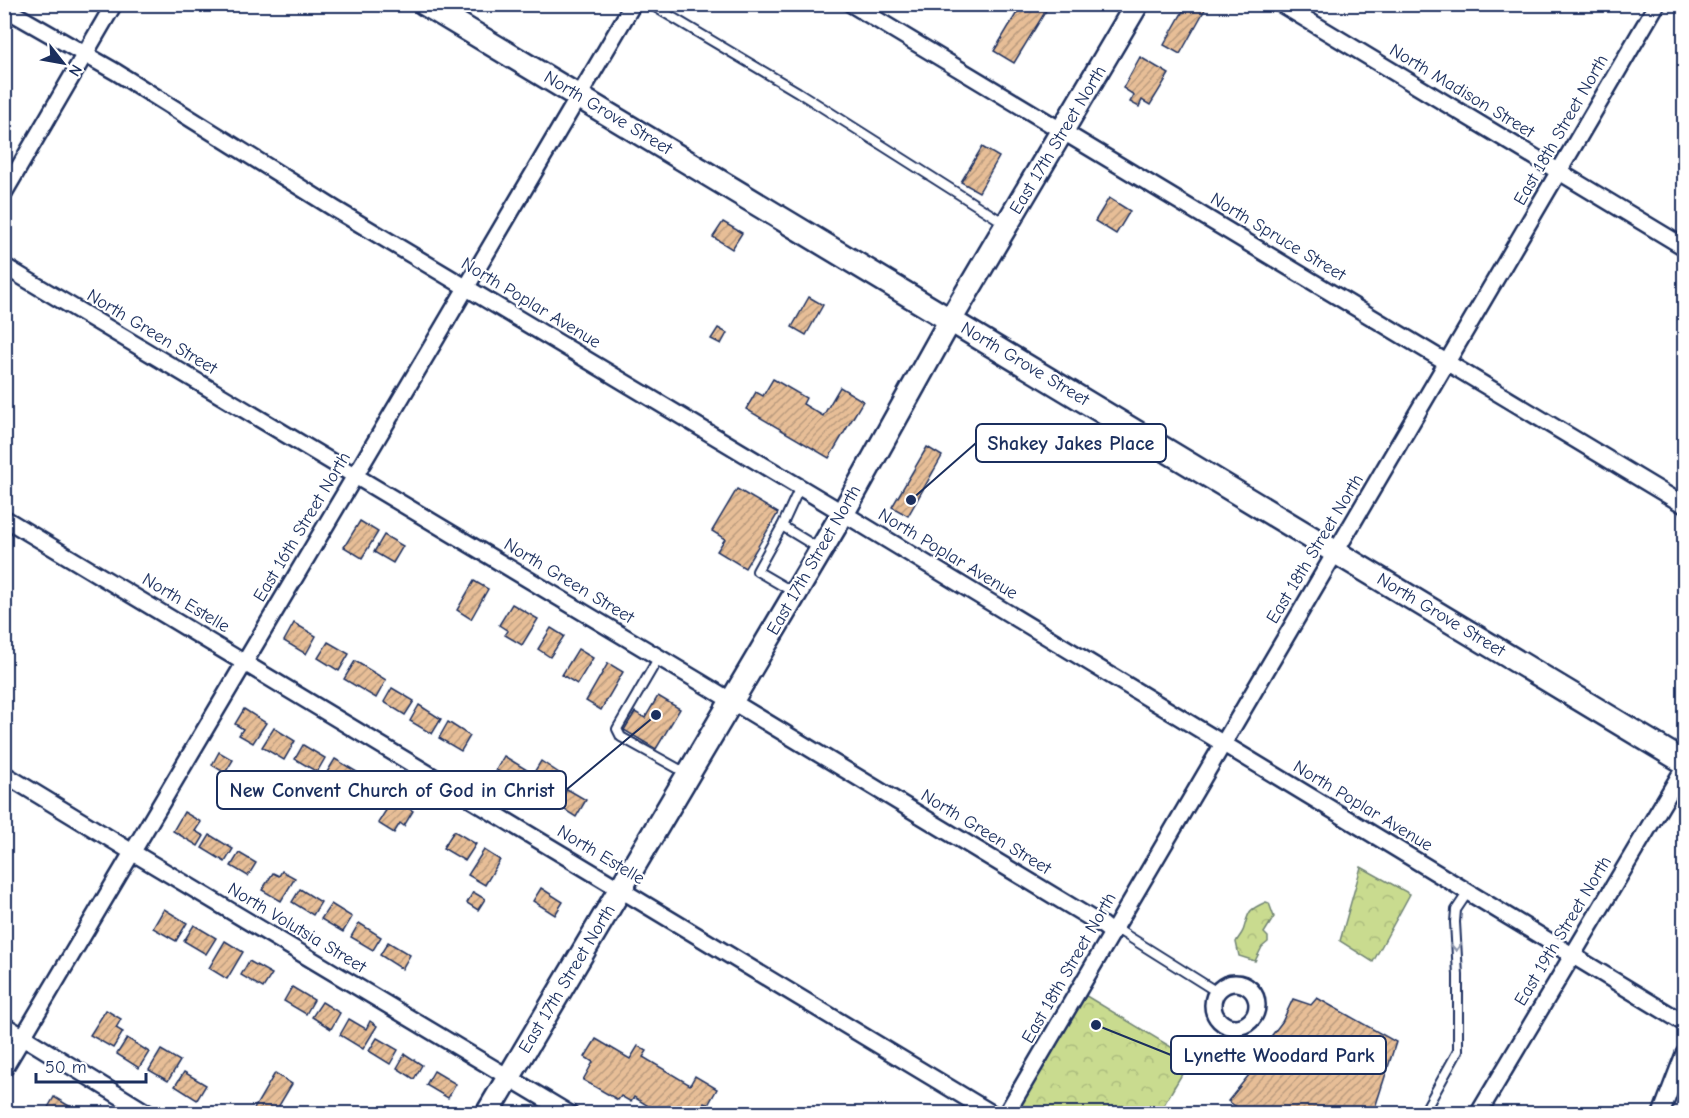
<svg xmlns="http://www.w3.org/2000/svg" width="1689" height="1118" font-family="'Comic Neue',sans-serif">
  <defs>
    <pattern id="park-crowns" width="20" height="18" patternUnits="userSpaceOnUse" patternTransform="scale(1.5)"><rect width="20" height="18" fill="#c9db8f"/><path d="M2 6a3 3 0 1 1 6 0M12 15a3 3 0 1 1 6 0" fill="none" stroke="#acbc7e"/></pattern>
    <pattern id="building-hatch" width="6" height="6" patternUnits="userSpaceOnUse" patternTransform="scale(1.5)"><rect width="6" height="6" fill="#e7be97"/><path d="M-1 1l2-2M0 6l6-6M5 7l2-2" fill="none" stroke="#ba9b7e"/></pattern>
  </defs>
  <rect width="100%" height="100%" fill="#fff"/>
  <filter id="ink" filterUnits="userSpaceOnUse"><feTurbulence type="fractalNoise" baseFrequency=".0167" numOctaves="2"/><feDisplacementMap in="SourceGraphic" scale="12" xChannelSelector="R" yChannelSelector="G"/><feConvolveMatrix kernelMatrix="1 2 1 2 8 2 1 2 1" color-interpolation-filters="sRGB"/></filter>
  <g filter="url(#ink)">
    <!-- park -->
    <g fill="url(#park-crowns)" stroke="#728576" stroke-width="1.5">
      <polygon points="1361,867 1410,894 1373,962 1340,941"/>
      <path d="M1266,902L1269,903L1274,917L1264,933L1268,937V942L1262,947L1255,961L1239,956L1236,942C1238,938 1243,933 1244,928C1249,911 1248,910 1266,902Z"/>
      <polygon points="1078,991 1191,1059 1159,1113 1006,1114"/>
    </g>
    <!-- building -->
    <g fill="url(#building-hatch)" stroke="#1b2f5e" stroke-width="1.5">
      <polygon points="1022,4 1050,4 1014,63 994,51"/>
      <polygon points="1187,4 1208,4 1180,54 1164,45"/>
      <polygon points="1140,57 1169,74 1150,105 1142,100 1139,107 1130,102 1134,95 1123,88"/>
      <polygon points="982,147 999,157 979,192 961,182"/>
      <polygon points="1109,198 1130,211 1116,234 1095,221"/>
      <polygon points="723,222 742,233 732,249 713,237"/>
      <polygon points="809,297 823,305 806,335 792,327"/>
      <polygon points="718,328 727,333 721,344 711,339"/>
      <polygon points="773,379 806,398 803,404 823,416 840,387 863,401 829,458 746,409 756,392 763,396"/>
      <polygon points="927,447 942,456 908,516 892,507"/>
      <polygon points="737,489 778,513 745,568 717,551 725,539 712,531"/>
      <polygon points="360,521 378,532 362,558 344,547"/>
      <polygon points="384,535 403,546 393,563 374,552"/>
      <polygon points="474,581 488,589 471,619 457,610"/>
      <polygon points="512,604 538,619 522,645 505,635 508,631 499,625"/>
      <polygon points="294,623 316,636 306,654 284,641"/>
      <polygon points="551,628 564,636 550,657 538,649"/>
      <polygon points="328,642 349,654 339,671 318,658"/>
      <polygon points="578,649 593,658 577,684 562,675"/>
      <polygon points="355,661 386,680 376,698 344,679"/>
      <polygon points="608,663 623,672 601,710 586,701"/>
      <polygon points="392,688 414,701 405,715 384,702"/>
      <polygon points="658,696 680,709 656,749 624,730 635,712 645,718"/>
      <polygon points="419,705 441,719 432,734 410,721"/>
      <polygon points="244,709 266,723 253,743 239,735 243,729 235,724"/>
      <polygon points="448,722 470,736 461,751 439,738"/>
      <polygon points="274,728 295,741 284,760 262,747"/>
      <polygon points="303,745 325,758 317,772 295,759"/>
      <polygon points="219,752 233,760 225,773 212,765"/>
      <polygon points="504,756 527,770 519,783 496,770"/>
      <polygon points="335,759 357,772 346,791 324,777"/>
      <polygon points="541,761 559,773 544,798 525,787"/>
      <polygon points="567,789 586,800 576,817 557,805"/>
      <polygon points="393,799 413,811 404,826 400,823 394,833 378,823"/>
      <polygon points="184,812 201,822 195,831 204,836 198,846 173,831"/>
      <polygon points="454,831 476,844 465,861 443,848"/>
      <polygon points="210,835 233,849 225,862 202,848"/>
      <polygon points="484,850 500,860 485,885 468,875"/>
      <polygon points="239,853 256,863 248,876 231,866"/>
      <polygon points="282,871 295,878 281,901 262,890 273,873 279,876"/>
      <polygon points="541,888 563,902 555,915 533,901"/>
      <polygon points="300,889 321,902 313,915 292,902"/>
      <polygon points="473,892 485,899 478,910 467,903"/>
      <polygon points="331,904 352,917 343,932 321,919"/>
      <polygon points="164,909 187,923 176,941 153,928"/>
      <polygon points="359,923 381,937 373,950 351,937"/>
      <polygon points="194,925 216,938 206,954 184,941"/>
      <polygon points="225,941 243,952 227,979 209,968"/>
      <polygon points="388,942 410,955 402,969 380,955"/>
      <polygon points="249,961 272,974 263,988 241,975"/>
      <polygon points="292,987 314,1000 306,1014 284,1001"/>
      <polygon points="1317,998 1396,1042 1373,1114 1247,1114 1228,1101 1261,1060 1277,1045 1269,1039 1282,1022 1293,999 1311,1005"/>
      <polygon points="322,1002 340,1013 331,1029 312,1017"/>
      <polygon points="106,1010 121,1019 116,1028 123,1032 113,1048 90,1035"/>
      <polygon points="349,1019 366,1029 370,1021 377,1026 363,1049 340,1035"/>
      <polygon points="127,1038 149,1052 139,1068 117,1054"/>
      <polygon points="377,1038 398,1050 390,1064 369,1051"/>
      <polygon points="596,1039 630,1059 638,1046 647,1051 643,1057 690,1085 695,1076 717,1089 708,1105 704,1103 697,1114 661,1114 634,1097 631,1102 621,1096 618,1100 583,1080 593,1062 585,1057"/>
      <polygon points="161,1050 180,1061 168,1081 149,1070"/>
      <polygon points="405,1054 422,1065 414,1079 397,1068"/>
      <polygon points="434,1071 456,1084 448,1098 426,1085"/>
      <polygon points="184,1072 206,1085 197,1100 175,1086"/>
      <polygon points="275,1073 292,1084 274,1114 251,1114"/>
      <polygon points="54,1097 76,1110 74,1114 50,1114 46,1111"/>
    </g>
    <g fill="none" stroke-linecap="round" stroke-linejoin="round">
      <defs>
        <g id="lane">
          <polyline points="650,4 798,92 1006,224"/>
          <polyline points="782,526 800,487"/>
          <polyline points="793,592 757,571 782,526 820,549"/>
          <polyline points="659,657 617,729 621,737 686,773"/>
          <polyline points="1115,928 1217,992"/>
          <polyline points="1423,1114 1458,1051 1458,975 1455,922 1456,910 1468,892"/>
        </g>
        <g id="street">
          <polyline points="851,4 1684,505"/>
          <polyline points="1281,4 1684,247"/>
          <polyline points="4,8 116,72 335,209 843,513 1684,1023"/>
          <polyline points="4,193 114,4"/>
          <polyline points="4,266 700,682 1102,925 1112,933"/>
          <polyline points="4,518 993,1114"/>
          <polyline points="4,774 132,852 570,1114"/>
          <circle cx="1235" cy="1005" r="22"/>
          <polyline points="4,1025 149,1114"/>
          <path d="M4,1069C213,714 425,360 633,4"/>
          <polyline points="1006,1114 1657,4"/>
          <polyline points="1478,1114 1681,773 1684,771"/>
          <polyline points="1661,1114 1684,1054"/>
        </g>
        <g id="secondary">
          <polyline points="425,4 1684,762"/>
          <polyline points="487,1114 843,513 951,319 1137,4"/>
        </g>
      </defs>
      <!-- lane casing -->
      <use href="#lane" stroke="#1b2f5e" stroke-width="12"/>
      <!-- street casing -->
      <use href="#street" stroke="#1b2f5e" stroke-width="20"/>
      <!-- secondary casing -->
      <use href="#secondary" stroke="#1b2f5e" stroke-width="27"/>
      <!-- lane -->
      <use href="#lane" stroke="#fff" stroke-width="8"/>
      <!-- street -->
      <use href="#street" stroke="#fff" stroke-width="15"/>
      <!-- secondary -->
      <use href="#secondary" stroke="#fff" stroke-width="22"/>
    </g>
    <!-- one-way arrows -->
    <defs><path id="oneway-chevron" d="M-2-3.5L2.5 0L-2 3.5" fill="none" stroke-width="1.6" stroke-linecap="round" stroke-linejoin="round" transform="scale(1.5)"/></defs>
    <use stroke="#8d97ae" href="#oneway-chevron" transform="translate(1456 947) rotate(86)"/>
  </g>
  <g text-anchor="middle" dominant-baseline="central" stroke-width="4.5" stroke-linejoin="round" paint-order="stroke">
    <!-- street labels -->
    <g font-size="18" fill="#1b2f5e" stroke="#fff">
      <text transform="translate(1462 91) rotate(31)">North Madison Street</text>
      <text transform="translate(608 113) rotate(31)">North Grove Street</text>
      <text transform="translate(1561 130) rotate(-60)">East 18th Street North</text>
      <text transform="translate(1058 140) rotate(-59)">East 17th Street North</text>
      <text transform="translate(1278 237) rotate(31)">North Spruce Street</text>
      <text transform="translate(531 303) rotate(31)">North Poplar Avenue</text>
      <text transform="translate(152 332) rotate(31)">North Green Street</text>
      <text transform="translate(1025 364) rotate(31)">North Grove Street</text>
      <text transform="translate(302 527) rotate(-59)">East 16th Street North</text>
      <text transform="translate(1315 549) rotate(-59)">East 18th Street North</text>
      <text transform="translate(948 554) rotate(31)">North Poplar Avenue</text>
      <text transform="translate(814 560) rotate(-60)">East 17th Street North</text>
      <text transform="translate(569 581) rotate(31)">North Green Street</text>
      <text transform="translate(186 603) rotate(31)">North Estelle</text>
      <text transform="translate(1441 615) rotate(31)">North Grove Street</text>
      <text transform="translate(1363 806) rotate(31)">North Poplar Avenue</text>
      <text transform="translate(986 832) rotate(31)">North Green Street</text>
      <text transform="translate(601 855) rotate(31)">North Estelle</text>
      <text transform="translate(297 928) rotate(31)">North Volutsia Street</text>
      <text transform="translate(1563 931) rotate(-59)">East 19th Street North</text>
      <text transform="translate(1069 968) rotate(-60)">East 18th Street North</text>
      <text transform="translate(567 979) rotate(-59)">East 17th Street North</text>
    </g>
  </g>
  <!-- callouts -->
  <path fill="none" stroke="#1b2f5e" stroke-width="2" d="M911 500L976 443M656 715L566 790M1096 1025L1171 1055"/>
  <g fill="#1b2f5e" stroke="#fff" stroke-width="2">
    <circle cx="911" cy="500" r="6"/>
    <circle cx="656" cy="715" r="6"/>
    <circle cx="1096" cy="1025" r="6"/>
  </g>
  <g fill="#fff" stroke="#1b2f5e" stroke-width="2">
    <rect x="976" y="424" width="190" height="38" rx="6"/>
    <rect x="217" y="771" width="349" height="38" rx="6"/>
    <rect x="1171" y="1036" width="215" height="38" rx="6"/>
  </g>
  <g font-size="20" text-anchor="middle" font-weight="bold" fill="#1b2f5e">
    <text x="1071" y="450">Shakey Jakes Place</text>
    <text x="392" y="797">New Convent Church of God in Christ</text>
    <text x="1279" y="1062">Lynette Woodard Park</text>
  </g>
  <!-- margin -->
  <rect width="1689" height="1118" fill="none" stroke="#fff" stroke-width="24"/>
  <rect x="12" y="12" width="1665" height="1094" fill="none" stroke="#1b2f5e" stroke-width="2" filter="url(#ink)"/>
  <!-- north arrow -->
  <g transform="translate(63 63) rotate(121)" stroke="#ffffff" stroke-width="4.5" paint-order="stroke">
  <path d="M0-4.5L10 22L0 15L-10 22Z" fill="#1b2f5e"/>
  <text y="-9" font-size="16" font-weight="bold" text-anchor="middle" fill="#1b2f5e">N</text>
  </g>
  <!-- scale -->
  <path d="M36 1073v9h110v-9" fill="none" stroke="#1b2f5e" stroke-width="3"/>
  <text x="45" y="1073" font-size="18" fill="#1b2f5e" stroke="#ffffff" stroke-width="4.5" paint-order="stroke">50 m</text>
</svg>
